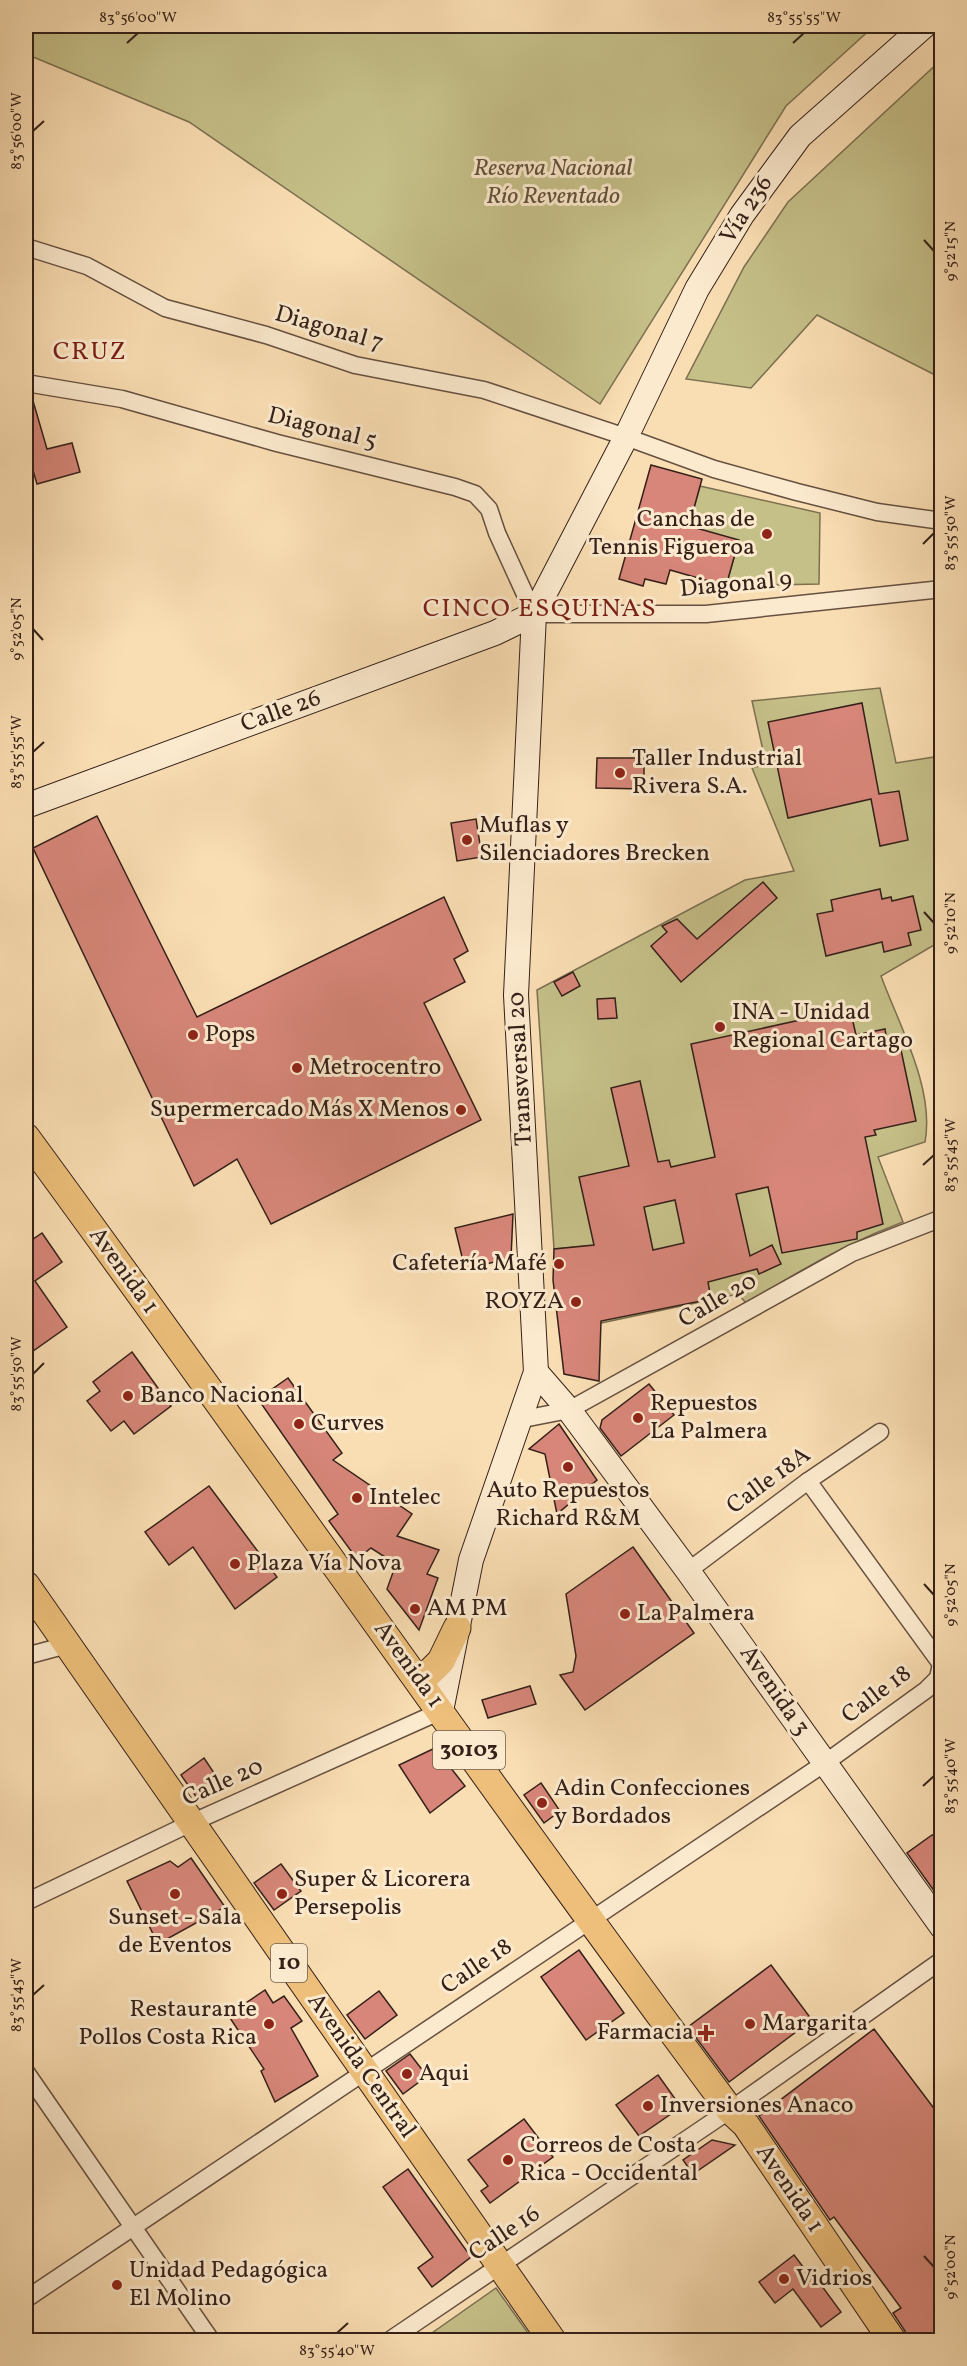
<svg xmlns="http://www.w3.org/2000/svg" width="967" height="2366" font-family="Vollkorn,serif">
  <rect width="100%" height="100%" fill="#fadeb3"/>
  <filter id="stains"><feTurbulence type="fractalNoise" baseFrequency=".00333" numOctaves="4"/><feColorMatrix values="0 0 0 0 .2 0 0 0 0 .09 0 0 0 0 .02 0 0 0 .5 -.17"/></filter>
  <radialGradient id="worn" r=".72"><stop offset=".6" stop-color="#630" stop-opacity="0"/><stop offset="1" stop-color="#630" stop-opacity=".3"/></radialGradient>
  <!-- green -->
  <g fill="#c5bf88" stroke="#7c7050" stroke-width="1.5">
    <polygon points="26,26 874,26 786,106 600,404 189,122 26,54"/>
    <polygon points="941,60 941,378 817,315 751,388 686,379 744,267 788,202"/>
    <polygon points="700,486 820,513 819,584 726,586 738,543 689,526"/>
    <path d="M880,688L896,763L941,756V941L881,976C899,1025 935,1089 925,1142L878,1157L903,1222C847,1243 797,1271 747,1304L738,1294L601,1323L586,1246L554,1249L537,990L745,880L794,871L752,768L766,764L752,701Z"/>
    <polygon points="496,2288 533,2340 422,2340"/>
  </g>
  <!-- building -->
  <g fill="#d78679" stroke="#342019" stroke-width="1.5" fill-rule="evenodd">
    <polygon points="26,394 31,394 47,449 72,443 80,472 37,484 26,447"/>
    <polygon points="651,465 702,479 689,526 739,540 726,586 670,570 666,584 645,579 643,586 619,579"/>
    <polygon points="862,703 879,794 899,791 908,840 880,846 871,799 788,818 768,722"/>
    <polygon points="597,758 644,758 644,789 596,788"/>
    <polygon points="97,816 197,1017 444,897 468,951 454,959 465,982 424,1003 481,1120 271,1224 237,1159 194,1186 33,848"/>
    <polygon points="476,819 482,857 457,861 451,823"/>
    <polygon points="763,882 777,898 681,982 651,946 667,932 662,926 677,919 697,939"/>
    <polygon points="880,889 882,899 891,897 892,901 913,896 921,930 908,933 911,945 884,952 882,942 826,956 817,914 833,911 831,900"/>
    <polygon points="573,972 580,986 562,996 554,982"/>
    <polygon points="615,998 617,1018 598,1019 597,999"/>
    <path d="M850,1009L856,1035L885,1029L889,1053L901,1050L916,1121L874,1130L876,1135L865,1137L883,1224L857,1232V1239L782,1253L768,1187L736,1194L750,1256L772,1245L781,1264L759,1274L757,1269L708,1282L711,1299L601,1321L599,1381L564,1374L553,1280L554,1249L594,1245L579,1177L629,1166L611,1088L640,1081L658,1162L669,1160L671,1167L715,1157L691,1044ZM675,1200L684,1243L653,1250L644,1207Z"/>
    <polygon points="513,1214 511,1258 465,1269 455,1228"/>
    <polygon points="42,1233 62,1262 35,1281 67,1327 26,1356 26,1244"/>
    <polygon points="132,1352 171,1406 134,1434 124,1421 111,1431 87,1401 100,1391 93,1382"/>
    <polygon points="288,1378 342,1453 333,1460 412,1514 397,1536 439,1550 427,1574 438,1578 419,1630 387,1589 396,1564 371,1548 357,1559 329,1521 338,1514 258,1399"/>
    <polygon points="649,1384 674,1415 621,1456 600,1428 602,1420"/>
    <polygon points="559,1424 597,1480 557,1514 545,1454 529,1449"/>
    <polygon points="209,1486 277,1577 235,1609 193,1547 169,1565 145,1532"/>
    <polygon points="633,1547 694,1633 585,1710 560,1675 573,1672 576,1656 566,1594"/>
    <polygon points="530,1686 536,1704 488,1718 482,1700"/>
    <polygon points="435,1748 465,1786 430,1813 399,1765"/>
    <polygon points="204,1758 222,1785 199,1801 181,1775"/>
    <polygon points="541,1783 560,1811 544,1823 524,1795"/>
    <polygon points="932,1835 942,1836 942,1902 907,1853"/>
    <polygon points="191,1858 225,1907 158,1944 127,1881 170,1861 178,1867"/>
    <polygon points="281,1864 301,1891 274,1910 254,1883"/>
    <polygon points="579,1950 624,2013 586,2040 541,1977"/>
    <polygon points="771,1965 812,2020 729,2082 688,2027"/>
    <polygon points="265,1990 273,2003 284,1996 302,2021 291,2028 318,2076 275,2102 261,2071 264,2069 228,2015"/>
    <polygon points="379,1991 397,2015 365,2039 347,2015"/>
    <polygon points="874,2029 942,2119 942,2340 907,2340 905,2331 893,2313 901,2308 834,2217 830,2220 759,2116"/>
    <polygon points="410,2054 427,2076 403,2094 386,2071"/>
    <polygon points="658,2075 681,2107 639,2136 616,2105"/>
    <polygon points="524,2119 553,2157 490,2203 481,2191 488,2186 468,2160"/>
    <polygon points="712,2140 735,2145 693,2174 683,2160"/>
    <polygon points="408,2169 471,2257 432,2287 418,2268 433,2257 383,2187"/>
    <polygon points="794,2255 810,2276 813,2274 841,2312 821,2327 793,2289 775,2303 759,2282"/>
  </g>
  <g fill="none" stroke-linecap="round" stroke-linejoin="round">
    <defs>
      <g id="street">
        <polyline points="26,247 87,266 165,308 266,335 355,365 484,390 626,437 714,469 797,492 877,512 942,521"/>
        <polyline points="26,383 122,399 277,443 455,487 475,494 489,509 497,533 534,614 706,614 942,589"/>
        <polyline points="518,1420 569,1410 852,1253 942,1218"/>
        <polyline points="688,1571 808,1481 880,1432"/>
        <polyline points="26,1656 67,1645"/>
        <polyline points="26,1902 191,1823 441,1711"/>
        <polyline points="26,2072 211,2340"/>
        <polyline points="26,2299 825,1763 926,1690 938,1678 941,1664 808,1481"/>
        <polyline points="390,2340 730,2110 942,1960"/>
      </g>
      <g id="secondary">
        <polyline points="26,806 495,633 534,614"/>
        <polyline points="536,1372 569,1410 688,1571 942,1927"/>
        <polyline points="441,1711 471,1560 536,1372 516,995 534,614 626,437 697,289 742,215 800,136 924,26"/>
      </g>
      <g id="primary">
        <path d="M26,1137C263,1460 491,1789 730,2110L746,2125L892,2340"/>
        <polyline points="26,1585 552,2340"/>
        <polyline points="420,1682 441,1661 457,1628"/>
      </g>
    </defs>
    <!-- street casing -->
    <use href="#street" stroke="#665040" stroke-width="19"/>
    <!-- secondary casing -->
    <use href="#secondary" stroke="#342019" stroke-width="26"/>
    <!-- primary casing -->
    <use href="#primary" stroke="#342019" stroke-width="29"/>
    <!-- street -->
    <use href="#street" stroke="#fceace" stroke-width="16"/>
    <!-- secondary -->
    <use href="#secondary" stroke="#fceace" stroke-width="24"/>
    <!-- primary -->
    <use href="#primary" stroke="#edbf7a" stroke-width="27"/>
  </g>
  <!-- ticks -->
  <path fill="none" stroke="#342019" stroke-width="2" d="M127,43L138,33M793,43L804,33M33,131L44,121M924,240L934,251M923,544L934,533M33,629L43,640M33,752L44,742M924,912L934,923M923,1165L934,1155M33,1374L44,1363M924,1584L934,1595M923,1786L934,1776M33,1995L44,1985M924,2256L934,2267M337,2333L348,2323"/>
  <!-- markers -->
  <g fill="#8f2418" stroke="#fceace" stroke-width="2">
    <circle cx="767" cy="534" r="6"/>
    <circle cx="620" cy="773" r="6"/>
    <circle cx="467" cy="840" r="6"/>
    <circle cx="720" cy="1027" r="6"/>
    <circle cx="193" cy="1035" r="6"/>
    <circle cx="297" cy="1068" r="6"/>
    <circle cx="461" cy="1110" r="6"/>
    <circle cx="559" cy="1264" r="6"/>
    <circle cx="576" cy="1302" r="6"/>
    <circle cx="128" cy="1396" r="6"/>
    <circle cx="638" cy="1418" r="6"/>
    <circle cx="299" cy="1424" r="6"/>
    <circle cx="568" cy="1467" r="6"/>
    <circle cx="357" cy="1498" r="6"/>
    <circle cx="235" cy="1564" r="6"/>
    <circle cx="415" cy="1609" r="6"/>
    <circle cx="625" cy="1614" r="6"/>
    <circle cx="542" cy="1803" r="6"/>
    <circle cx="175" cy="1894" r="6"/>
    <circle cx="282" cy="1894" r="6"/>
    <circle cx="269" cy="2024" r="6"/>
    <circle cx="750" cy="2024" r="6"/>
    <path d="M703 2024h6v6h6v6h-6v6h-6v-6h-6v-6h6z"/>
    <circle cx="407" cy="2074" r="6"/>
    <circle cx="648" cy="2106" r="6"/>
    <circle cx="508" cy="2160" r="6"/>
    <circle cx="784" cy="2279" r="6"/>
    <circle cx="117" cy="2285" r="6"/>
  </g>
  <g text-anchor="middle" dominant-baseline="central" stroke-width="6" stroke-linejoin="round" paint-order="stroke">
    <!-- shield labels -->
    <g fill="#fceace" stroke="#705d4f" stroke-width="1.5">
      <rect x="433" y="1731" width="72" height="38" rx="4.5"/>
      <rect x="271" y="1944" width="36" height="38" rx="4.5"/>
    </g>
    <g font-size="22" font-weight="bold" fill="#342019">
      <text x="469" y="1750">30103</text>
      <text x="289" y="1963">10</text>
    </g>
    <!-- park labels -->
    <g font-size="24" font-style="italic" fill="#60503a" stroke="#fceace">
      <text x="553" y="169">Reserva Nacional<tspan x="553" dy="28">Río Reventado</tspan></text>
    </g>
    <!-- street labels -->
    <g font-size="24" fill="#342019" stroke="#fceace">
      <text transform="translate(747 210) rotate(-57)">Vía 236</text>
      <text transform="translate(329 329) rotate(16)">Diagonal 7</text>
      <text transform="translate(322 429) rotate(14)">Diagonal 5</text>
      <text transform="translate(736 585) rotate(-5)">Diagonal 9</text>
      <text transform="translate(281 712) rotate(-20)">Calle 26</text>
      <text transform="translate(521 1069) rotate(-93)">Transversal 20</text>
      <text transform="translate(123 1271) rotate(54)">Avenida 1</text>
      <text transform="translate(718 1301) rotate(-30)">Calle 20</text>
      <text transform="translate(769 1481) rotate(-36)">Calle 18A</text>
      <text transform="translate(408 1665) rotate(54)">Avenida 1</text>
      <text transform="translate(774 1691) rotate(55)">Avenida 3</text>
      <text transform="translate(877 1695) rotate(-37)">Calle 18</text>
      <text transform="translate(223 1783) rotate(-24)">Calle 20</text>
      <text transform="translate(477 1967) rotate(-34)">Calle 18</text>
      <text transform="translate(361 2066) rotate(55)">Avenida Central</text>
      <text transform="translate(789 2189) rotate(56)">Avenida 1</text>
      <text transform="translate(505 2234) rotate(-34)">Calle 16</text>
    </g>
    <!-- poi labels -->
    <g font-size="24" fill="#342019" stroke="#fceace" text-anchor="start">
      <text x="755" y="520" text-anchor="end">Canchas de<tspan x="755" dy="28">Tennis Figueroa</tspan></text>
      <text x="632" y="759">Taller Industrial<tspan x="632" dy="28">Rivera S.A.</tspan></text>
      <text x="479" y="826">Muflas y<tspan x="479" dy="28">Silenciadores Brecken</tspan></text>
      <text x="732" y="1013">INA - Unidad<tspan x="732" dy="28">Regional Cartago</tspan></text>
      <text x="205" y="1035">Pops</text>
      <text x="309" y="1068">Metrocentro</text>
      <text x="449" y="1110" text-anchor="end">Supermercado Más X Menos</text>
      <text x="547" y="1264" text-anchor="end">Cafetería Mafé</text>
      <text x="564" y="1302" text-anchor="end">ROYZA</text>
      <text x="140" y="1396">Banco Nacional</text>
      <text x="650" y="1404">Repuestos<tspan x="650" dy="28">La Palmera</tspan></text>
      <text x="311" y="1424">Curves</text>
      <text x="568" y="1491" text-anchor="middle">Auto Repuestos<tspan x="568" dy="28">Richard R&amp;M</tspan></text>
      <text x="369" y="1498">Intelec</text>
      <text x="247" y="1564">Plaza Vía Nova</text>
      <text x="427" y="1609">AM PM</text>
      <text x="637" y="1614">La Palmera</text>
      <text x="554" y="1789">Adin Confecciones<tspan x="554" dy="28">y Bordados</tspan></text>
      <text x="294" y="1880">Super &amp; Licorera<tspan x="294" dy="28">Persepolis</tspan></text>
      <text x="175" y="1918" text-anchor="middle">Sunset - Sala<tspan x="175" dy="28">de Eventos</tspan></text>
      <text x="257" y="2010" text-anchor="end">Restaurante<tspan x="257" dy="28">Pollos Costa Rica</tspan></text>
      <text x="762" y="2024">Margarita</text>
      <text x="694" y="2033" text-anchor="end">Farmacia</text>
      <text x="419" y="2074">Aqui</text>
      <text x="660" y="2106">Inversiones Anaco</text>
      <text x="520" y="2146">Correos de Costa<tspan x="520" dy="28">Rica - Occidental</tspan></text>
      <text x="129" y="2271">Unidad Pedagógica<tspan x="129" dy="28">El Molino</tspan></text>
      <text x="796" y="2279">Vidrios</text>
    </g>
    <!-- neighbourhood labels -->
    <g font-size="26" letter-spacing="1.5" fill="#7a1f14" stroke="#fceace">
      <text x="90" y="352">CRUZ</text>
      <text x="540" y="609">CINCO ESQUINAS</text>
    </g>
  </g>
  <!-- margin -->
  <rect width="967" height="2366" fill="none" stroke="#fadeb3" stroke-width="66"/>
  <rect x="33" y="33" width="901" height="2300" fill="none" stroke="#342019" stroke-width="2"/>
  <g font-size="15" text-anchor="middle" fill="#342019">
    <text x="138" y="22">83°56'00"W</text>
    <text x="804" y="22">83°55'55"W</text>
    <text transform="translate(16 131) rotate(-90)" y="5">83°56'00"W</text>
    <text transform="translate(950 251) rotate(-90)" y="5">9°52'15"N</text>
    <text transform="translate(950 533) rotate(-90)" y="5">83°55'50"W</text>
    <text transform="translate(16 629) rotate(-90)" y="5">9°52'05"N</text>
    <text transform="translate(16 752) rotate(-90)" y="5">83°55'55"W</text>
    <text transform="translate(950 923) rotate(-90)" y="5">9°52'10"N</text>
    <text transform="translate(950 1155) rotate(-90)" y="5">83°55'45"W</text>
    <text transform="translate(16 1374) rotate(-90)" y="5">83°55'50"W</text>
    <text transform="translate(950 1595) rotate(-90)" y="5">9°52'05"N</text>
    <text transform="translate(950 1776) rotate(-90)" y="5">83°55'40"W</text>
    <text transform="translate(16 1995) rotate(-90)" y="5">83°55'45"W</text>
    <text transform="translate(950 2267) rotate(-90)" y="5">9°52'00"N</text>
    <text x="337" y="2355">83°55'40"W</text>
  </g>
  <rect width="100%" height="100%" filter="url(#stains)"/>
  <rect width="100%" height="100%" fill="url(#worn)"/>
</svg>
